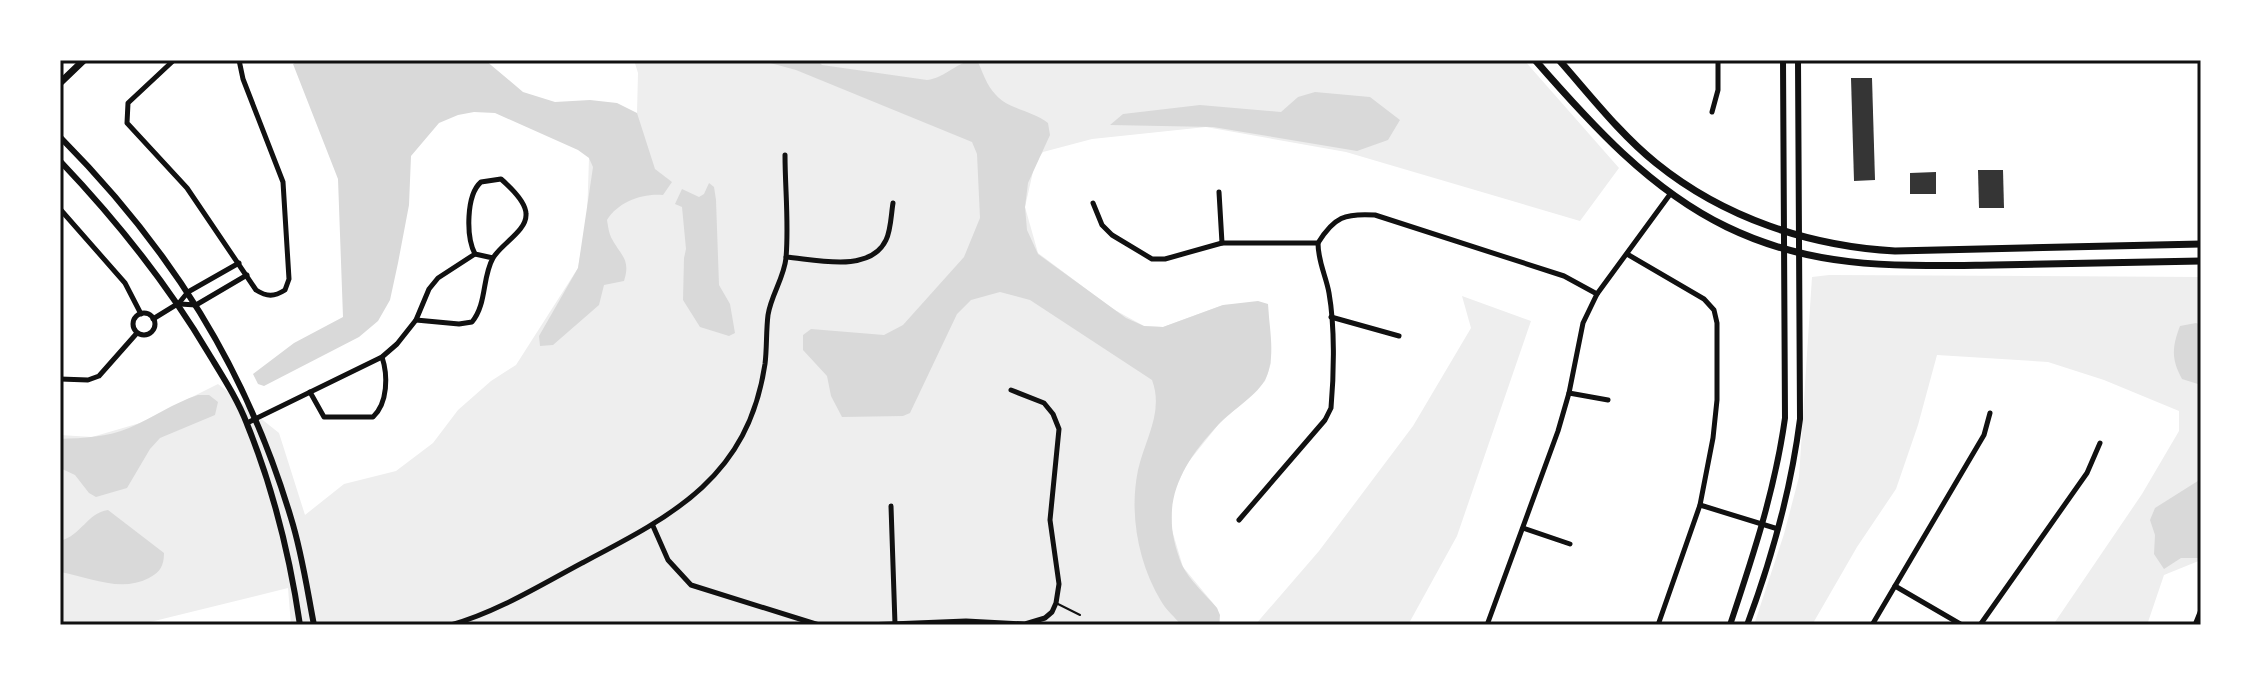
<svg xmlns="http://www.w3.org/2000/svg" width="2261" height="685" font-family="Arial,sans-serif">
  <rect width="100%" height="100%" fill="#fff"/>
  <!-- green -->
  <g fill="#eee">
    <polygon points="634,60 1524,60 1619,168 1580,221 1346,152 1206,127 1092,139 1043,152 1035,163 1025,207 1038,253 1113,309 1144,326 1163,327 1223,305 1268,304 1271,363 1265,381 1218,425 1186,465 1172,497 1172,530 1183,567 1217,608 1221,625 291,625 288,588 138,625 60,625 60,435 92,437 140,423 218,384 279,433 305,515 344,484 396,471 433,443 458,410 491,381 516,365 578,268 587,218 589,158 637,113 638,73"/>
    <polygon points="1829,275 2201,277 2201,560 2164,575 2147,625 2053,625 2142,494 2179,431 2179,411 2104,380 2048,362 1937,355 1918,425 1896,489 1857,547 1812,625 1754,625 1784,534 1799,477 1812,277"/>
    <polygon points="1462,296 1531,321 1457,536 1408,625 1255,625 1319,551 1413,426 1471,328"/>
  </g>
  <!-- water -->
  <g fill="#d9d9d9">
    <path d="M300,60H485L523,92L555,102L590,100L617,103L637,113L655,169L672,182L663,195C642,193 618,202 607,220C608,226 609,234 612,239C621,256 631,259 624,281L604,285L599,305L553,345L540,346L539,336L578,268L593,167L589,158L578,150L495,113L474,112L458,115L439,123L411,156L409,205L398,263L390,300L378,321L359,337L264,386L258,384L253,374L294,343L343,317L338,179L293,64Z"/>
    <path d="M759,60H817L822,65L927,80C946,78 958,60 977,60C983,72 986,85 996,95C1008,109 1033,111 1048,123L1050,135L1028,183L1025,207L1027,230L1038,254L1126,318L1144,326L1163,327L1223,305L1258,301L1268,304C1269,327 1276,356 1266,378C1259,394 1231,411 1218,425C1178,468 1158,507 1182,565C1189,580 1206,595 1217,608L1220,615L1219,625H1181C1175,617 1166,610 1161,601C1138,563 1129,513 1138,470C1145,439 1164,412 1152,380L1030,300L1000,292L971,300L957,314L910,413L903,416L842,417L831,396L827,376L803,350V335L811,329L884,335L903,325L964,257L980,218L977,154L972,142L796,70Z"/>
    <polygon points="1315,92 1370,97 1400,120 1388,140 1357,151 1213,127 1110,125 1123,114 1200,105 1281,112 1298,97"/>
    <polygon points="709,183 714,187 716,200 719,285 730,304 735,333 729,336 700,327 683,300 684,258 686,249 682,207 675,204 682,189 699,197 704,194"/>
    <path d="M2196,323L2201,325V385L2182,379C2171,359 2172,347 2180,326Z"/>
    <path d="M198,395H209L218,402L215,415L160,438L150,449L127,488L96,497L89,493L75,475L60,468V439C83,438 108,437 129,428C153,418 173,403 198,395Z"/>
    <polygon points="2201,479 2201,558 2181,558 2164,569 2154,554 2155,535 2150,520 2155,508"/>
    <path d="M108,510L164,553C164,566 160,572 149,578C120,593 90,577 60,572V541C82,535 87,513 108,510Z"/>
  </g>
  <!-- building -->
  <g fill="#353535">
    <polygon points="1851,78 1872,78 1875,180 1854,181"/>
    <polygon points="1978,170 2003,170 2004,208 1979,208"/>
    <polygon points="1936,172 1936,194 1910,194 1910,173"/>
  </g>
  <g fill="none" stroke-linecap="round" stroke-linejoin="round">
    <!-- service -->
    <polyline stroke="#111" stroke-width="2" points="1056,603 1080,615"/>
    <!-- minor -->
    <g stroke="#111" stroke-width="5">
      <path d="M174,60L128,103L127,123L187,188L256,290C267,297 274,297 285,290L289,279L283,182L243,79L239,60"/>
      <polyline points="1712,112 1718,90 1718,60"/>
      <polyline points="1219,192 1222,243"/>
      <path d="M1093,203L1102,225L1112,235L1152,259H1165L1222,243H1318C1334,217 1345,213 1375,215L1564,276L1597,294"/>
      <polyline points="60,209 125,283 141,314"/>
      <polyline points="1627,254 1704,299 1714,310 1717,323 1717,400 1713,438 1700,505 1658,625"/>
      <path d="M786,257C814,259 870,274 886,240C891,230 891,215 893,203"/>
      <polyline points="180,304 196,305 247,275"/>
      <circle cx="144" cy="324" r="11"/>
      <polyline points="1331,317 1399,336"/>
      <polyline points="153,319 179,303 188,292 239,263"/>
      <path d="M416,320L459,324L472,322C487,304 482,277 493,258C501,244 527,231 526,214C526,202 509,186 501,179L481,182C466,195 466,237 475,254L493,258"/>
      <polyline points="60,379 88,380 99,376 137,333"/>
      <path d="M310,392L324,417H373C388,403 388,375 382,357"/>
      <polyline points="1569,393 1608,400"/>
      <polyline points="247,423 382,357 397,344 416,320 429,289 438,278 475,254"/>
      <polyline points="1700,505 1778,529"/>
      <polyline points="891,506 895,624"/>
      <path d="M1239,520L1325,420L1331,408C1334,374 1335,327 1329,293C1326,276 1318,262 1318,243"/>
      <polyline points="653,526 668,560 691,585 819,625"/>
      <polyline points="1523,528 1570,544"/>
      <polyline points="1895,586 1962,625"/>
      <path d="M451,625C497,612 539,586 582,563C674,515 748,477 765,364C767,348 766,331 768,315C771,295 784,278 786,258C789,224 785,188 785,155"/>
      <polyline points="866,625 966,621 1025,624 1045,618 1052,612 1056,603 1059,584 1050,520 1059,429 1053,414 1044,403 1011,390"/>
      <polyline points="1487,625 1558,431 1569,393 1583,323 1597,294 1671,193"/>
      <polyline points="1872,625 1984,435 1990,413"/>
      <polyline points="1980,625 2087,473 2100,443"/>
      <polyline points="2195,625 2201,610"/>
    </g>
    <!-- tertiary -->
    <g stroke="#111" stroke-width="6">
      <path d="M60,137C170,248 246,367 291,518C302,553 307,589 314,625"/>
      <path d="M60,161C117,221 167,283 209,354C223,377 238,400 247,424C273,488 290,557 300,625"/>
      <path d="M1730,625C1753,556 1775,490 1785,418L1783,60"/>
      <path d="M1747,625C1772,558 1791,490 1800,419L1798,60"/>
    </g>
    <!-- secondary -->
    <g stroke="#111" stroke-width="7">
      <path d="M1535,60C1590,123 1650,190 1727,227C1816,270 1898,266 1994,265C2063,264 2132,262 2201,261"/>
      <path d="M1559,60C1590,95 1620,134 1656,163C1724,218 1809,246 1895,251L2201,244"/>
      <polyline points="60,83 84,60"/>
    </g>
  </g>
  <!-- border -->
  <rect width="2261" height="685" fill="none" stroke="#ffffff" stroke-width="124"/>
  <rect x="62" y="62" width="2137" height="561" fill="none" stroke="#111" stroke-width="3"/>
</svg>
